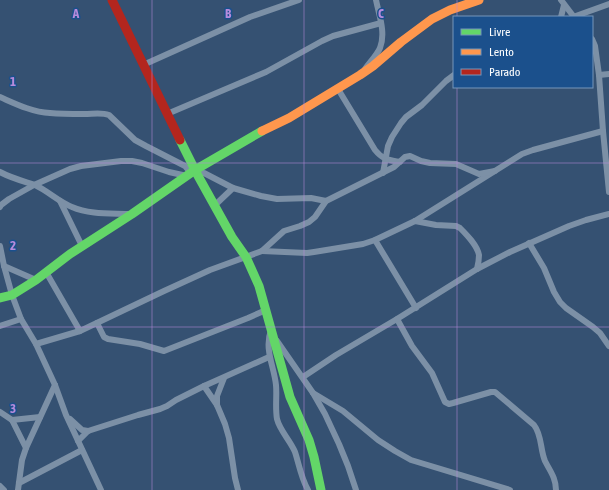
<svg xmlns="http://www.w3.org/2000/svg" width="609" height="490" font-family="'Asap Condensed',sans-serif">
  <rect width="100%" height="100%" fill="#355172"/>
  <g fill="none" stroke-linecap="round" stroke-linejoin="round">
    <!-- street -->
    <g stroke="#7c90a6" stroke-width="6">
      <polyline points="561,0 574,17"/>
      <polyline points="561,17 564,5"/>
      <polyline points="573,17 609,4"/>
      <polyline points="592,39 595,46 599,75 603,131 609,192"/>
      <polyline points="143,65 250,17 299,0"/>
      <path d="M365,69C370,62 377,55 380,48C386,33 379,15 376,0"/>
      <polyline points="599,75 609,74"/>
      <path d="M338,89L375,150C383,160 389,160 400,162"/>
      <path d="M0,97C16,104 32,112 50,113C61,114 73,114 84,114C93,114 101,112 109,115L135,140L146,146L185,166L191,173"/>
      <polyline points="167,114 266,72 322,41 333,36 381,23"/>
      <path d="M0,172C11,178 23,181 35,185C48,191 59,202 72,207C90,215 112,213 131,214"/>
      <polyline points="383,173 388,146 392,137 401,123 406,117 422,105 446,81 454,75"/>
      <polyline points="197,174 204,173 233,188 261,196 277,199 311,198 326,201"/>
      <polyline points="60,201 82,246"/>
      <polyline points="214,206 233,188"/>
      <polyline points="0,207 1,205 9,199 34,185 70,169 81,166 121,161 132,161 142,163 169,172 187,176"/>
      <path d="M415,221L436,225L456,226L460,228C467,235 477,245 479,255C479,260 478,265 477,269"/>
      <polyline points="375,240 416,308"/>
      <polyline points="529,243 544,268 554,292 560,302 566,308 593,327 600,333 609,346"/>
      <polyline points="0,246 4,266 12,295 21,319 36,344 55,385 66,415 101,490"/>
      <polyline points="262,251 307,253 314,252 363,244 375,240 415,221 522,154 533,150 603,131"/>
      <polyline points="4,266 36,280"/>
      <polyline points="46,272 80,331"/>
      <path d="M397,319L412,346L432,373L445,402L449,404L453,403L491,392H495L534,425C542,435 540,449 545,461C550,471 556,478 556,490"/>
      <polyline points="97,323 104,337 108,339 140,344 164,351 248,318 266,310"/>
      <polyline points="0,326 21,319"/>
      <path d="M271,330C264,349 274,366 276,385C277,396 275,408 277,419C280,431 290,440 295,452C299,464 301,478 308,490"/>
      <polyline points="277,341 313,393 325,414 339,444 348,466 356,490"/>
      <polyline points="36,344 80,331 164,291 210,270 262,251 284,231 300,226 309,222 315,217 326,201 394,167 405,157 410,156 421,161 430,163 456,164 479,174 495,171"/>
      <polyline points="303,377 336,355 397,319 477,269 510,252 569,226 586,220 609,214"/>
      <polyline points="204,386 217,405 225,424 229,438 235,478 238,490"/>
      <polyline points="313,393 343,411 378,440 395,451 411,460 510,490"/>
      <polyline points="217,405 217,396 224,378"/>
      <polyline points="0,412 12,420 26,448"/>
      <polyline points="70,419 82,430 88,431"/>
      <polyline points="12,420 40,417"/>
      <polyline points="78,441 88,431 138,415 160,409 167,406 176,400 204,386 269,357"/>
      <polyline points="19,483 82,450"/>
      <polyline points="0,486 4,490"/>
      <polyline points="18,490 22,460 26,448 55,385"/>
    </g>
    <!-- fast -->
    <g stroke="#63d668" stroke-width="9">
      <polyline points="180,140 197,174 232,237 246,257 259,286 290,397 309,440 314,457 321,490"/>
      <polyline points="0,298 12,295 36,280 70,254 132,214 195,170 262,131"/>
    </g>
    <!-- slow -->
    <polyline stroke="#ff974d" stroke-width="9" points="262,131 289,118 360,75 373,66 401,42 432,19 450,10 479,0"/>
    <!-- jam -->
    <polyline stroke="#b3261e" stroke-width="9" points="112,0 180,140"/>
  </g>
  <!-- grid -->
  <path fill="none" stroke="#b68bdc" stroke-width="1" stroke-opacity="0.55" d="M152,0V490M304,0V490M457,0V17M457,87V490M0,163H609M0,327H609"/>
  <g font-size="13" text-anchor="middle" font-weight="bold" fill="#b68bdc" stroke="#1b508c" stroke-width="3" stroke-linejoin="round" paint-order="stroke">
    <text x="76" y="18">A</text>
    <text x="228" y="18">B</text>
    <text x="381" y="18">C</text>
    <text x="13" y="86">1</text>
    <text x="13" y="250">2</text>
    <text x="13" y="413">3</text>
  </g>
  <!-- legend -->
  <rect x="453" y="16" width="140" height="72" fill="#1b508c" stroke="#7696ba"/>
  <rect x="461" y="29" width="20" height="6" fill="#63d668" stroke="#7696ba"/>
  <text x="489" y="36" font-size="12" fill="#ffffff">Livre</text>
  <rect x="461" y="49" width="20" height="6" fill="#ff974d" stroke="#7696ba"/>
  <text x="489" y="56" font-size="12" fill="#ffffff">Lento</text>
  <rect x="461" y="69" width="20" height="6" fill="#b3261e" stroke="#7696ba"/>
  <text x="489" y="76" font-size="12" fill="#ffffff">Parado</text>
</svg>
